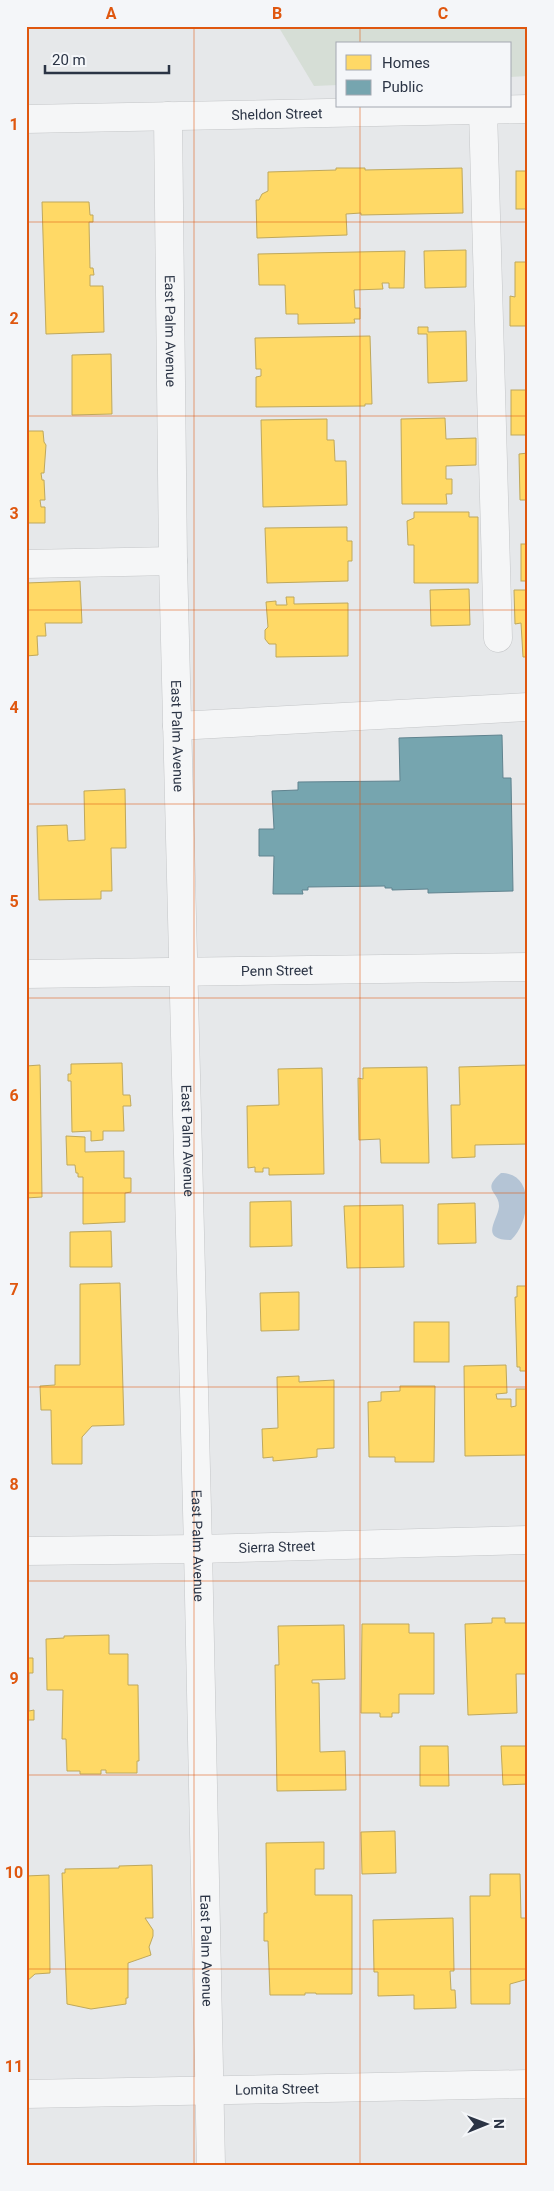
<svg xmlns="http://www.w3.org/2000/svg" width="554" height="2191" font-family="Roboto,sans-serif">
  <rect width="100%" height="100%" fill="#e6e8ea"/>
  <!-- green -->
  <polygon fill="#d6ded6" points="278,26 528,26 528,76 510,77 510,44 338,44 338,85 314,86"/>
  <!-- water -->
  <path fill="#b4c4d5" d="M501,1173C536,1173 530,1223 511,1240C479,1240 497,1221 499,1207C500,1191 480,1191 501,1173Z"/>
  <!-- homes -->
  <g fill="#ffd966" stroke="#bfa85c">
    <polygon points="336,168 365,168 365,170 462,168 463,213 361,215 361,213 346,214 347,235 257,238 256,200 259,200 262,194 268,191 268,172 336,170"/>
    <rect x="516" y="171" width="12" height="38"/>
    <polygon points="42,202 89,202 90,215 93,215 93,222 89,222 90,268 93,268 94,275 90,275 90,286 103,286 104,332 46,334"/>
    <polygon points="466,250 466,287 425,288 424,251"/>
    <polygon points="405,251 404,288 389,288 389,283 382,283 383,289 354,290 355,308 360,308 360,319 354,319 355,323 298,324 298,314 286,314 285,285 259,285 258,254"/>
    <polygon points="515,262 528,262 528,326 510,326 510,296 515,297"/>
    <polygon points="418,327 428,327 428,332 466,331 467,381 428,383 427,334 418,334"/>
    <polygon points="370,336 372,404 365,404 365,406 256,407 256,377 261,376 261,369 256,369 255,338"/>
    <polygon points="111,354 112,414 72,415 72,355"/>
    <rect x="511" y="390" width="17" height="45"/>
    <polygon points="445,418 446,439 476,438 476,465 446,466 446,479 452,479 452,494 446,494 447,504 402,504 401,419"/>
    <polygon points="327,419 327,440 334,440 335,461 346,461 347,505 263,507 261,420"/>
    <polygon points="26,431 43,431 44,442 46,445 44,473 41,473 42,480 44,480 45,500 40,500 41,507 45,507 45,523 26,523"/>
    <polygon points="528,453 528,500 520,500 519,454"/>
    <polygon points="414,512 469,512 469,517 478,517 478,583 414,583 414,545 408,545 407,521 414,518"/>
    <polygon points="347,527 347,541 352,541 352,561 348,561 348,581 267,583 265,528"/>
    <rect x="521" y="544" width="7" height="37"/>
    <polygon points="80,581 82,623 45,623 46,636 37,636 38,655 26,656 26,583"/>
    <polygon points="469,589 470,625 431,626 430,590"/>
    <polygon points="514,590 528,590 528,657 523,657 521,623 515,624"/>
    <polygon points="286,597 294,597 294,604 348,603 348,656 276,657 276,644 269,644 265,639 265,630 268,627 266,602 276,601 276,605 287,605"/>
    <polygon points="125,789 126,848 111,848 112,891 101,891 101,899 39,900 37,826 67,825 68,841 85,840 84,791"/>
    <polygon points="122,1063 123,1095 130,1095 131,1106 123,1106 124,1131 103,1131 103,1140 91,1141 91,1131 72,1132 71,1081 68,1081 68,1074 71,1074 71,1064"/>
    <polygon points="40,1065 42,1197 26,1198 26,1066"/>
    <polygon points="528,1065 528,1144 475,1145 475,1157 452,1158 451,1105 460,1105 459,1067"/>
    <polygon points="427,1067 429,1163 381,1163 380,1139 359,1140 358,1078 363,1079 363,1068"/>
    <polygon points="322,1068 324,1174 269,1175 269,1168 263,1168 263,1172 255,1172 255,1167 248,1168 247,1106 279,1105 278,1069"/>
    <polygon points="66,1136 85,1137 85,1152 124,1151 124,1178 131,1178 131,1192 125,1193 125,1222 83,1224 83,1177 78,1177 78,1173 76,1173 75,1165 67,1165"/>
    <polygon points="291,1201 292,1246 250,1247 250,1202"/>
    <polygon points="475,1203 476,1243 438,1244 438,1204"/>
    <polygon points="403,1205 404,1267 347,1268 344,1206"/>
    <polygon points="111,1231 112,1267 70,1267 70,1232"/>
    <polygon points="120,1283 124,1425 92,1426 82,1437 82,1464 52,1464 51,1410 41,1410 40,1386 55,1385 55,1365 80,1365 80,1284"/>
    <polygon points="517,1286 528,1286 528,1371 520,1371 520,1367 517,1367 515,1297 517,1297"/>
    <polygon points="299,1292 299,1330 261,1331 260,1293"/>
    <rect x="414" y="1322" width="35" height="40"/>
    <polygon points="506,1365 507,1393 496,1394 497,1399 511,1399 511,1407 516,1406 516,1389 528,1389 528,1455 465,1456 464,1366"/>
    <polygon points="299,1376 299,1382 334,1380 334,1448 317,1449 317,1457 273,1461 273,1457 263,1458 262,1429 278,1428 277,1377"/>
    <polygon points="400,1386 435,1386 434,1462 395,1462 395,1457 369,1457 368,1402 381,1401 381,1392 400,1391"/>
    <polygon points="492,1618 505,1618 505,1623 528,1623 528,1674 516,1674 517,1713 468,1715 465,1624 492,1623"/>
    <polygon points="362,1624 409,1624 409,1633 434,1633 434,1694 399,1694 399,1713 392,1713 392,1717 380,1717 380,1713 361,1713"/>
    <polygon points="344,1625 345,1679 312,1680 312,1683 319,1683 320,1752 345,1751 346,1790 277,1791 275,1665 279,1665 278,1626"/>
    <polygon points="109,1635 109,1654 128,1654 128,1685 138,1685 139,1761 137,1761 137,1773 106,1773 106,1770 101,1770 101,1774 80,1774 80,1771 67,1771 66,1739 62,1739 63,1690 47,1690 46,1639 64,1638 64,1636"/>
    <polygon points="26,1658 33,1658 33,1673 29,1673 29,1711 34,1710 34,1720 26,1720"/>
    <polygon points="420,1746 448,1746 449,1786 420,1786"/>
    <polygon points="501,1746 528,1746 528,1784 503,1785"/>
    <polygon points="395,1831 396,1873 362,1874 361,1832"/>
    <polygon points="324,1842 324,1869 315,1869 315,1895 352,1895 352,1994 316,1994 316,1993 305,1993 305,1995 270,1995 268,1941 264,1941 264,1913 267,1913 266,1843"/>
    <polygon points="152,1865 153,1918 145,1918 153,1930 153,1936 149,1947 151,1955 128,1963 128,1998 126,1998 126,2004 91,2009 67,2004 62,1873 65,1873 65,1869 119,1868 119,1866"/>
    <polygon points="490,1874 520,1874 521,1918 528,1918 528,1979 510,1984 510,2004 471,2004 470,1896 490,1896"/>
    <polygon points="49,1875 50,1973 35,1974 26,1982 26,1876"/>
    <polygon points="453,1918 454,1971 450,1971 451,1990 455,1990 456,2008 414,2009 414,1995 378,1996 378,1972 374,1972 373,1920"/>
  </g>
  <!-- public -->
  <polygon fill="#76a5af" stroke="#60838f" points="502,735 503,778 511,778 513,891 428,893 428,889 392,890 392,888 385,888 385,886 308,887 308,890 302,890 303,894 273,894 274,856 259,856 259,829 274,829 272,791 298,790 298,782 400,781 399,738"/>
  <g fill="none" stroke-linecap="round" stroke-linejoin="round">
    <defs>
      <g id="minor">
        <polyline points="483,110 498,638"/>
        <path id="s1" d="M168,116L173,561L198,1549L211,2165"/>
        <path id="s2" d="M26,119L528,109"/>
        <polyline points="26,564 173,561"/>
        <polyline points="177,726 528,707"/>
        <path id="s3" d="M26,974L528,967"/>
        <path id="s4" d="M26,1551L198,1549L528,1540"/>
        <path id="s5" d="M26,2094L528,2084"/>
      </g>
    </defs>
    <!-- minor casing -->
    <use href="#minor" stroke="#c4c6c8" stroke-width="29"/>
    <!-- minor -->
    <use href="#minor" stroke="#f5f6f7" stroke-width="28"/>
  </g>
  <!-- grid -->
  <path fill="none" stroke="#df570f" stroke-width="1" stroke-opacity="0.55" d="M194,26V2165M360,26V44M360,106V2165M26,222H528M26,416H528M26,610H528M26,804H528M26,998H528M26,1193H528M26,1387H528M26,1581H528M26,1775H528M26,1969H528"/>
  <g text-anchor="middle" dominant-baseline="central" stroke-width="5" stroke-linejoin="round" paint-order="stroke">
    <!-- street labels -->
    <g font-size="14" fill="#2b3445" stroke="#f4f6f9">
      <text stroke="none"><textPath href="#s2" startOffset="251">Sheldon Street</textPath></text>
      <text stroke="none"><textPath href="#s1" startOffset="215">East Palm Avenue</textPath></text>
      <text stroke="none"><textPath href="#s1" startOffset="620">East Palm Avenue</textPath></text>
      <text stroke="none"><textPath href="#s3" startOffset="251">Penn Street</textPath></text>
      <text stroke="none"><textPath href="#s1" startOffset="1025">East Palm Avenue</textPath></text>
      <text stroke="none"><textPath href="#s1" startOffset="1430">East Palm Avenue</textPath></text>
      <text stroke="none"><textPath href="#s4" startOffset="251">Sierra Street</textPath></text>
      <text stroke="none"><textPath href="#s1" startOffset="1835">East Palm Avenue</textPath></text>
      <text stroke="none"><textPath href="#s5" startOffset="251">Lomita Street</textPath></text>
    </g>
  </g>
  <!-- border -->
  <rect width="554" height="2191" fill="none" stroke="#f4f6f9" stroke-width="55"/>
  <!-- legend -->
  <rect x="336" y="42" width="175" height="65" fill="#f4f6f9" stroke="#a4a8b1"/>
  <rect x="346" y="55" width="25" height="15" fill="#ffd966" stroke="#a4a8b1"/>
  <text x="382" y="68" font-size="15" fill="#2b3445">Homes</text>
  <rect x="346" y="80" width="25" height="15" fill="#76a5af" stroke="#a4a8b1"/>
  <text x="382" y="92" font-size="15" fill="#2b3445">Public</text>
  <!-- north arrow -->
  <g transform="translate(486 2124) rotate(89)" stroke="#f4f6f9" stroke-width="4" paint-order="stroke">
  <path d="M0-4L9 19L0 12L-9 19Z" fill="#2b3445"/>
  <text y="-8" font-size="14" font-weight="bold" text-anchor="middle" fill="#2b3445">N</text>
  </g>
  <!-- scale -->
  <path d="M45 65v8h124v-8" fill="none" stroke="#2b3445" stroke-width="2.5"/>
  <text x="52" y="65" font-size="15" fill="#2b3445" stroke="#f4f6f9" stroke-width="4" paint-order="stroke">20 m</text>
  <rect x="28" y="28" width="498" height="2136" fill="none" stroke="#df570f" stroke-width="2"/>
  <g font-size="16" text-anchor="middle" font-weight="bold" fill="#df570f">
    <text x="111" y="19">A</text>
    <text x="277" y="19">B</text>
    <text x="443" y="19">C</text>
    <text x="14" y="130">1</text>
    <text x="14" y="324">2</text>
    <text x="14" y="519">3</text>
    <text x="14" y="713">4</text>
    <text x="14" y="907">5</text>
    <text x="14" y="1101">6</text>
    <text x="14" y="1295">7</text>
    <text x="14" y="1490">8</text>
    <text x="14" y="1684">9</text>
    <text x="14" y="1878">10</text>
    <text x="14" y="2072">11</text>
  </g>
</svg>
